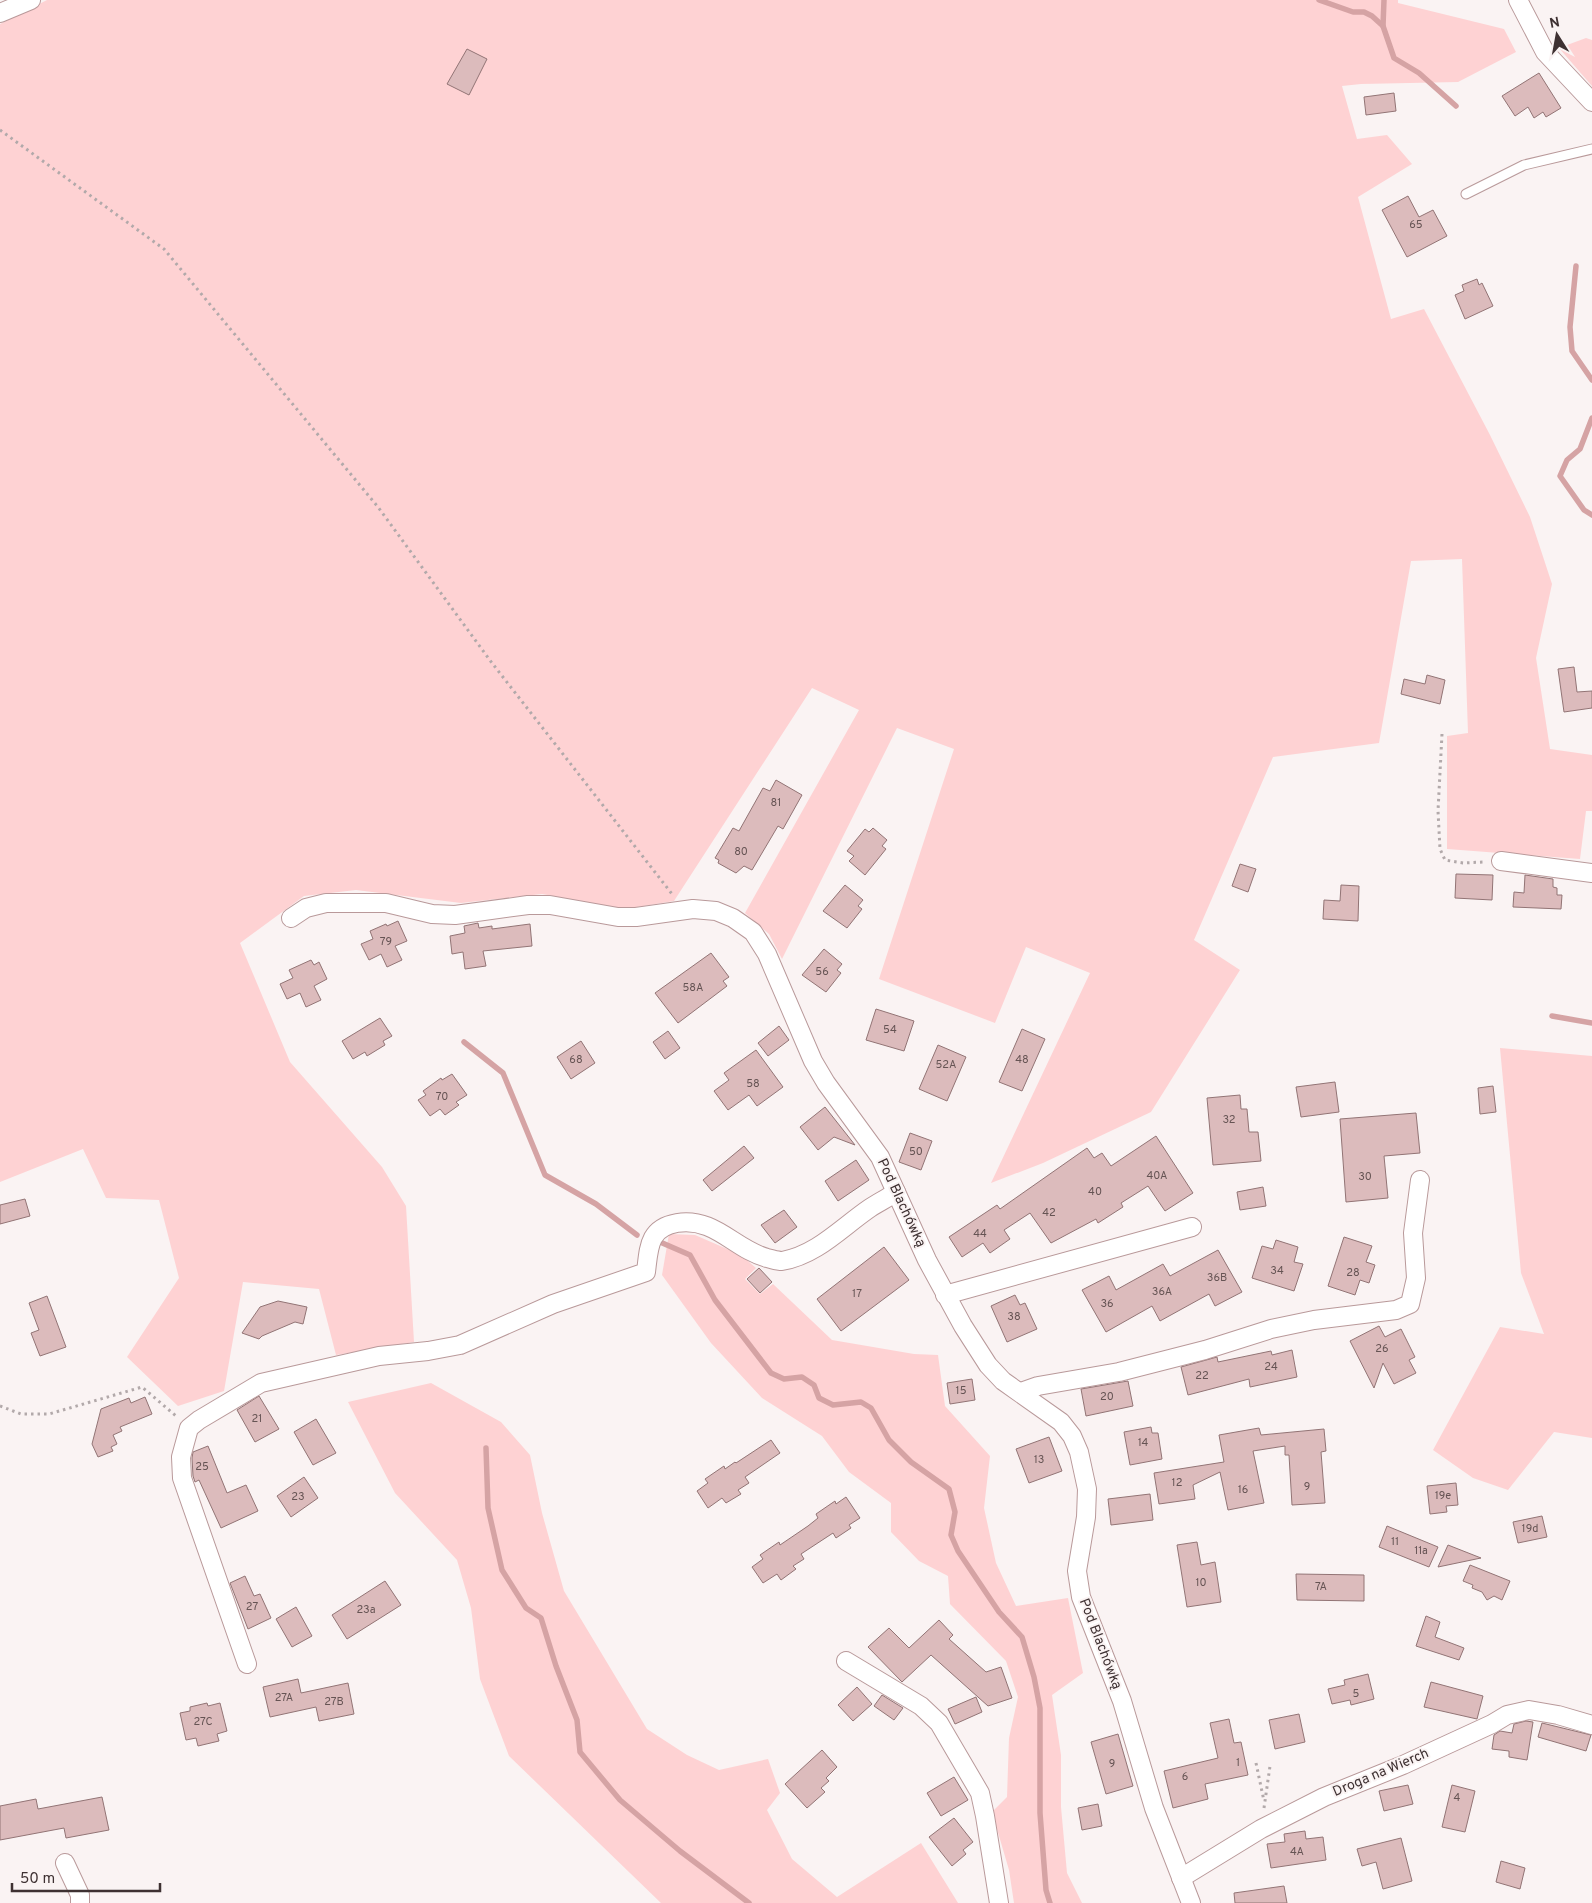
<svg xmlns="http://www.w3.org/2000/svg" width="1592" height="1903" font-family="Overpass,sans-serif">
  <rect width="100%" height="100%" fill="#faf3f3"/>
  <!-- green -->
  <g fill="#fed2d3">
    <polygon points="47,0 1398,0 1398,3 1504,29 1516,52 1458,82 1361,84 1342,86 1357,139 1387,135 1412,164 1358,197 1391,319 1424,309 1490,435 1530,517 1552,584 1536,658 1550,749 1592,755 1592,811 1586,811 1580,859 1447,849 1447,736 1468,733 1462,559 1411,561 1379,743 1273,757 1194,940 1240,970 1151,1112 1043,1163 991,1183 1090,973 1026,947 995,1023 879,979 954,749 897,728 782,959 769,934 745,913 859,710 812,688 674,901 625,909 542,894 461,903 356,890 304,896 240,943 290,1062 382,1167 406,1206 414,1342 336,1355 319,1289 243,1282 224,1391 178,1406 127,1357 179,1278 159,1200 106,1198 83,1149 0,1182 0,24"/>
    <polygon points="1586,38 1592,40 1592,86 1559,48"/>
    <polygon points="1500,1048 1592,1056 1592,1438 1554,1432 1508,1490 1473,1478 1433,1450 1500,1327 1544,1334 1521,1273"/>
    <polygon points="669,1234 695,1235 741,1255 756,1268 745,1279 760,1294 773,1284 832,1340 914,1354 938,1355 945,1406 990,1456 984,1508 996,1563 1016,1606 1068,1598 1083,1673 1052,1695 1061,1755 1061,1807 1067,1873 1082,1903 1014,1903 1009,1870 992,1812 1007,1797 1009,1738 1018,1697 1006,1661 950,1604 948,1576 919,1561 891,1532 891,1503 849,1472 822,1436 762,1398 711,1343 662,1275"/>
    <polygon points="431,1383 501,1422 530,1455 542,1513 564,1591 647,1729 687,1755 719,1770 768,1759 780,1793 767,1810 792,1859 837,1897 921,1843 958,1903 661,1903 509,1756 480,1679 471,1608 457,1560 395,1493 348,1402"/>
  </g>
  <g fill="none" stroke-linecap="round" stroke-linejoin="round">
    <!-- stream -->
    <g stroke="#d5a3a4" stroke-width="5.5">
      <polyline points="1319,0 1353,12 1364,12 1372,16 1383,26 1394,58 1419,73 1456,106"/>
      <polyline points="1383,26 1384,0"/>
      <polyline points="1576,266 1570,327 1572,351 1592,380"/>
      <polyline points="1592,418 1580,449 1567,460 1560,476 1584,510 1592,515"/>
      <polyline points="1552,1016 1592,1023"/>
      <polyline points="464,1042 503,1073 545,1175 596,1204 637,1235"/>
      <polyline points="660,1242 690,1255 715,1300 771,1373 784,1379 802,1377 814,1385 819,1398 833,1405 861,1402 871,1408 889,1440 911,1462 949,1489 955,1512 951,1535 958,1551 999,1612 1022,1637 1034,1677 1040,1708 1040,1813 1046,1890 1050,1903"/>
      <polyline points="486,1448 488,1508 502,1570 526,1608 541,1618 556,1666 577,1720 580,1752 620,1800 680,1851 749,1903"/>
    </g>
  </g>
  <!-- building -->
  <g fill="#dcbbbc" stroke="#927475">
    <polygon points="467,49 487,59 469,95 447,84"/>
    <polygon points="1539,73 1561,108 1546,117 1543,112 1534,118 1528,107 1515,116 1502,96"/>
    <polygon points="1394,93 1396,111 1366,115 1364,97"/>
    <polygon points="1408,196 1419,217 1433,210 1447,236 1407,257 1382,210"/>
    <polygon points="1477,279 1479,285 1482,283 1493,306 1465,319 1455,295 1464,291 1462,285"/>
    <polygon points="1574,667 1577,692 1592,691 1592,708 1564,712 1558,669"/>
    <polygon points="1427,675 1445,680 1440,704 1401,694 1404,679 1425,684"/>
    <polygon points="776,780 802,795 783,829 778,826 752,870 744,866 736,873 718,863 719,860 715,858 733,828 739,831 763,788 770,791"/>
    <polygon points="873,828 887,840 882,846 886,849 865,875 849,861 854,856 847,851 865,829 869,832"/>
    <polygon points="1240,864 1256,869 1248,892 1232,886"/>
    <polygon points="1456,874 1493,875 1492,900 1455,898"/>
    <polygon points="1525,875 1553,879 1553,887 1557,888 1557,895 1562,895 1561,909 1513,907 1514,892 1524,893"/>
    <polygon points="845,885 863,900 858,906 862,909 847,928 823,911"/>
    <polygon points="1341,885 1359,886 1358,921 1323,919 1324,900 1340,901"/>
    <polygon points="398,921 407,941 395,946 402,960 387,967 381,954 369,960 361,944 373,939 370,931 386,924 387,926"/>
    <polygon points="478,923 479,928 492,926 492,929 530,924 532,946 483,951 486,966 465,969 463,952 452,954 450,936 465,933 464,926"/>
    <polygon points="824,949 842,964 837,970 841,973 826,992 802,975"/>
    <polygon points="711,953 729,977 723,981 727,986 678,1023 655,993"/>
    <polygon points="311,960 314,965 319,962 327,979 314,986 321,1000 306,1007 300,993 287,999 280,984 293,978 289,970"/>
    <polygon points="876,1009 914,1021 904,1051 866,1040"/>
    <polygon points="380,1018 392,1036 383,1041 385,1045 367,1056 365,1052 353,1059 342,1041"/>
    <polygon points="779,1026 789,1040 768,1056 758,1043"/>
    <polygon points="1022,1029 1045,1039 1022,1091 999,1082"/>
    <polygon points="668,1031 680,1048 665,1059 653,1042"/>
    <polygon points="581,1041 595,1063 571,1079 557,1057"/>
    <polygon points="938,1045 966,1057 947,1101 919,1089"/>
    <polygon points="756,1050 783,1087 757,1106 749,1095 728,1110 714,1091 729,1080 724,1073"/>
    <polygon points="452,1074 467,1095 456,1102 459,1105 445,1115 440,1109 430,1116 418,1100 426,1095 423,1091 441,1078 442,1080"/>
    <polygon points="1335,1082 1339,1112 1301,1117 1296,1087"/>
    <polygon points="1493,1086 1496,1112 1480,1114 1478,1088"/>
    <polygon points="1240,1095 1241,1109 1247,1109 1249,1132 1258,1132 1261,1161 1213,1165 1207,1098"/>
    <polygon points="825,1107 855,1145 834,1137 818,1150 800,1127"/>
    <polygon points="1416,1113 1420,1153 1384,1156 1388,1198 1346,1202 1340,1119"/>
    <polygon points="910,1133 932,1141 921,1170 899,1162"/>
    <polygon points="1156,1136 1193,1193 1165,1211 1148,1186 1121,1203 1123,1207 1098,1223 1096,1219 1051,1243 1030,1213 1004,1230 1010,1239 990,1253 983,1243 962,1257 949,1237 997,1205 1000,1209 1087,1148 1094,1158 1102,1153 1111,1166"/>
    <polygon points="744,1146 754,1158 712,1191 703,1180"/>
    <polygon points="856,1160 869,1180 838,1201 825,1181"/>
    <polygon points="1263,1187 1266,1206 1240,1210 1237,1192"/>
    <polygon points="25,1199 30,1216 0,1224 0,1205"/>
    <polygon points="784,1210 797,1227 775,1243 761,1225"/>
    <polygon points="1344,1237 1372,1246 1366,1262 1375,1265 1369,1283 1360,1280 1355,1295 1328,1286"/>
    <polygon points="1276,1240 1298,1247 1294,1262 1303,1264 1294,1291 1252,1278 1262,1246 1273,1249"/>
    <polygon points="884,1247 909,1280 841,1331 817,1299"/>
    <polygon points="1218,1250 1242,1292 1215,1306 1209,1294 1160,1321 1152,1306 1106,1332 1082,1290 1109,1276 1116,1290 1163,1264 1170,1276"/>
    <polygon points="759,1268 772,1282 760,1293 747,1279"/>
    <polygon points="1015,1295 1020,1305 1025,1303 1037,1329 1007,1342 991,1306"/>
    <polygon points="47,1296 66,1347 40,1356 31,1333 39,1330 29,1303"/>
    <polygon points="278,1301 307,1307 303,1324 295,1322 262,1336 259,1339 242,1333 260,1307"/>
    <polygon points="1379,1326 1385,1337 1401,1329 1415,1357 1409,1360 1416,1373 1394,1384 1383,1363 1374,1388 1350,1341"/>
    <polygon points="1292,1350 1297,1377 1250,1387 1249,1379 1188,1395 1181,1367 1217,1357 1218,1362 1271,1351 1272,1355"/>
    <polygon points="972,1379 975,1400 950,1404 947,1383"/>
    <polygon points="1128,1381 1133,1406 1086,1416 1081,1389"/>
    <polygon points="259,1396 279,1429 255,1442 237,1410"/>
    <polygon points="145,1397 152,1414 120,1427 122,1431 113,1435 117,1444 111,1447 113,1451 98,1457 92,1444 101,1409 129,1398 131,1403"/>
    <polygon points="316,1419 336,1453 313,1465 294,1432"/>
    <polygon points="1151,1427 1152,1433 1158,1433 1162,1459 1130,1465 1124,1432"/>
    <polygon points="1259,1428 1261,1435 1324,1429 1326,1451 1321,1452 1325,1503 1292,1505 1289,1455 1285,1455 1285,1446 1253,1451 1264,1503 1228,1510 1220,1472 1193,1485 1195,1499 1159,1504 1154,1473 1224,1462 1219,1435"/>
    <polygon points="1049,1437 1062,1471 1029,1483 1016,1449"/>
    <polygon points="771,1440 780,1453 745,1477 749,1483 738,1490 741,1494 726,1503 722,1498 708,1508 697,1491 708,1483 705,1479 724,1466 725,1469 735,1462 736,1463"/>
    <polygon points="208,1446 227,1493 246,1485 258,1511 221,1528 199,1480 195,1482 193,1476 192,1458 193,1452"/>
    <polygon points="304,1477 318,1498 291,1517 277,1496"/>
    <polygon points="1456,1483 1458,1505 1446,1506 1447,1512 1430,1514 1427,1486"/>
    <polygon points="1150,1494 1153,1520 1111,1525 1108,1499"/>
    <polygon points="846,1497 860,1518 849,1525 851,1528 836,1538 833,1533 801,1554 804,1559 793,1566 796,1569 781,1580 777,1574 763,1583 752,1567 763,1559 760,1555 779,1542 780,1545 808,1526 818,1518 816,1514 835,1501 836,1504"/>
    <polygon points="1542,1516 1547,1537 1518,1543 1513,1522"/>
    <polygon points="1387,1526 1438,1547 1429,1567 1379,1547"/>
    <polygon points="1197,1542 1201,1565 1215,1562 1221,1602 1187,1607 1177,1545"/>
    <polygon points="1448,1545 1481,1558 1438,1567"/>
    <polygon points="1470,1565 1510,1581 1502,1600 1494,1596 1487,1600 1482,1592 1472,1588 1473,1585 1463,1581"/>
    <polygon points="1296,1574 1364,1575 1364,1601 1297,1600"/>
    <polygon points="245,1576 254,1596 260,1594 271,1618 248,1629 230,1583"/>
    <polygon points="385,1581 401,1605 347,1639 332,1615"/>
    <polygon points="296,1607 312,1636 292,1647 276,1619"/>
    <polygon points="1426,1616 1440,1622 1435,1637 1464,1648 1459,1660 1416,1646"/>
    <polygon points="939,1620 953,1635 949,1639 986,1672 1001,1667 1012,1698 988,1706 931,1655 902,1682 868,1647 889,1628 909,1648"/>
    <polygon points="1368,1674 1374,1699 1351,1705 1350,1700 1332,1704 1328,1689 1345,1685 1344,1680"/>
    <polygon points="298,1679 301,1693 348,1683 354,1714 319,1721 316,1707 270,1717 263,1687"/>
    <polygon points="1431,1682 1483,1696 1477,1719 1424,1707"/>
    <polygon points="857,1687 872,1704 853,1721 838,1705"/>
    <polygon points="882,1695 903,1708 894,1720 874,1706"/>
    <polygon points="976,1697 982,1712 955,1724 948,1709"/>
    <polygon points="207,1703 208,1706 220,1703 227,1731 217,1734 219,1741 198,1746 196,1738 186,1740 180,1713 190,1711 190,1707"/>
    <polygon points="1299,1714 1305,1742 1275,1749 1269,1720"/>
    <polygon points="1229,1719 1234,1743 1241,1742 1248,1775 1205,1784 1208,1799 1173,1808 1164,1771 1218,1758 1210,1723"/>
    <polygon points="1526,1721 1533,1722 1527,1760 1509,1757 1509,1751 1492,1749 1494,1735 1500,1731 1512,1733 1514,1724"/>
    <polygon points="1542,1723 1591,1735 1586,1751 1538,1737"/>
    <polygon points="1118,1734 1133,1786 1106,1794 1091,1742"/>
    <polygon points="822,1750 837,1767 826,1778 829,1781 821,1788 825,1792 807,1808 785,1784"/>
    <polygon points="954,1777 968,1800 941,1816 927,1793"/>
    <polygon points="1408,1785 1413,1804 1384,1811 1379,1791"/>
    <polygon points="1452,1785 1475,1791 1465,1832 1442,1827"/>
    <polygon points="102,1797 109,1830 66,1838 64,1828 0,1840 0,1806 36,1799 38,1809"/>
    <polygon points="1098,1804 1102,1826 1082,1830 1078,1808"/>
    <polygon points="954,1818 973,1842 963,1850 966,1854 952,1866 929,1837"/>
    <polygon points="1305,1831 1306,1839 1323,1837 1326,1860 1271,1868 1267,1844 1285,1842 1284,1834"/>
    <polygon points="1401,1838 1412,1881 1383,1889 1376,1862 1362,1866 1357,1849"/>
    <polygon points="1501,1861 1525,1868 1520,1889 1496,1882"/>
    <polygon points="1284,1886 1287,1903 1235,1903 1234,1893"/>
  </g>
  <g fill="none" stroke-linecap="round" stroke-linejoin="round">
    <defs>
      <polyline id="service" points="1466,194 1524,165 1592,149"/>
      <g id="minor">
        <polyline points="1518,0 1545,52 1592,102"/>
        <polyline points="0,13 31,0"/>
        <polyline points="1501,861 1592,873"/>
        <polyline points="291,918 306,908 326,903 386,903 432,914 455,915 528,905 550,905 618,917 636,917 693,909 716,911 733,918 753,932 767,954 813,1061 826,1083 880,1157 927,1260 963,1326 988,1365 1003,1381 1061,1422 1072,1436 1079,1452 1087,1489 1086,1517 1077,1571 1081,1597 1122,1701 1154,1808 1191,1903"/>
        <polyline points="945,1295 1192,1227"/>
        <polyline points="1021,1392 1038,1386 1119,1372 1205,1350 1271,1329 1314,1320 1396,1310 1410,1304 1416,1278 1413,1233 1420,1180"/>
        <polyline points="846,1661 921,1706 939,1723 980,1793 985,1816 999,1903"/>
        <path d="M247,1664L182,1478L181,1457L189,1428L199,1420L261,1383L379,1356L428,1351L460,1345L553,1304L646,1272C649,1248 648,1228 677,1223C715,1217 734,1249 767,1258C772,1259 777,1261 782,1261C817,1255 842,1227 870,1208C879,1202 888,1198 896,1192"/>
        <polyline points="65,1863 80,1895 80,1903"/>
        <polyline points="1181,1878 1261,1829 1324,1797 1403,1765 1492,1724 1507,1715 1529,1710 1558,1715 1592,1725"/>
      </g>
    </defs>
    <!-- service casing -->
    <use href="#service" stroke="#b9999a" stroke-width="11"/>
    <!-- minor casing -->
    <use href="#minor" stroke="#b9999a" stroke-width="20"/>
    <!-- path -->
    <g stroke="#b2a9aa" stroke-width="3" stroke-dasharray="2.5 4" stroke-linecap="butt">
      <polyline points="0,130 164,249 378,507 492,663 672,894"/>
      <polyline points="1442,734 1438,811 1440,849 1445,860 1463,863 1483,862"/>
      <polyline points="0,1406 21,1414 49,1414 142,1387 176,1416"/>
      <polyline points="1256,1763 1264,1801"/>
      <polyline points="1264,1808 1270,1766"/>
    </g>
    <!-- service -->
    <use href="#service" stroke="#fff" stroke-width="9"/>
    <!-- minor -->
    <use href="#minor" stroke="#fff" stroke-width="18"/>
  </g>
  <g text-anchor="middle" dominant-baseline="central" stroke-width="4" stroke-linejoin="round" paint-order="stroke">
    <!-- number labels -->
    <g font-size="11" fill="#665454">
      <text x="1416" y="225">65</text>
      <text x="776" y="803">81</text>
      <text x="741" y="852">80</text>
      <text x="386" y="942">79</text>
      <text x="822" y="972">56</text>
      <text x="693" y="988">58A</text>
      <text x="890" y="1030">54</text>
      <text x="576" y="1060">68</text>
      <text x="1022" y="1060">48</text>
      <text x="946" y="1065">52A</text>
      <text x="753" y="1084">58</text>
      <text x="442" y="1097">70</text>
      <text x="1229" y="1120">32</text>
      <text x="916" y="1152">50</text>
      <text x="1157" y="1176">40A</text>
      <text x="1365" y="1177">30</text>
      <text x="1095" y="1192">40</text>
      <text x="1049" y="1213">42</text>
      <text x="980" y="1234">44</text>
      <text x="1277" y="1271">34</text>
      <text x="1353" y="1273">28</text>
      <text x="1217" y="1278">36B</text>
      <text x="1162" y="1292">36A</text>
      <text x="857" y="1294">17</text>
      <text x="1107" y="1304">36</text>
      <text x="1014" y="1317">38</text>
      <text x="1382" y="1349">26</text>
      <text x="1271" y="1367">24</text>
      <text x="1202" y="1376">22</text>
      <text x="961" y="1391">15</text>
      <text x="1107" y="1397">20</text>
      <text x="257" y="1419">21</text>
      <text x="1143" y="1443">14</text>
      <text x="1039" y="1460">13</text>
      <text x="202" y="1467">25</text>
      <text x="1177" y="1483">12</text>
      <text x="1307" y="1487">9</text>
      <text x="1243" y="1490">16</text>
      <text x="1443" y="1496">19e</text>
      <text x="298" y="1497">23</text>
      <text x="1530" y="1529">19d</text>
      <text x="1395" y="1542">11</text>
      <text x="1421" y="1551">11a</text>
      <text x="1201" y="1583">10</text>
      <text x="1321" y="1587">7A</text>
      <text x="252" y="1607">27</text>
      <text x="366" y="1610">23a</text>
      <text x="1356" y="1694">5</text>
      <text x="284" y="1698">27A</text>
      <text x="334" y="1702">27B</text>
      <text x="203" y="1722">27C</text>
      <text x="1238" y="1763">1</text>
      <text x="1112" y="1764">9</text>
      <text x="1185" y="1777">6</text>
      <text x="1457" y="1798">4</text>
      <text x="1297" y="1852">4A</text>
    </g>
    <!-- street labels -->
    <g font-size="14" fill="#3e3132" stroke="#faf3f3">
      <text transform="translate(901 1203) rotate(65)">Pod Blachówką</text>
      <text transform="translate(1100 1644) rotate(69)">Pod Blachówką</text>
      <text transform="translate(1381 1773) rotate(-23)">Droga na Wierch</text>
    </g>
  </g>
  <!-- north arrow -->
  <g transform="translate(1557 35) rotate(349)" stroke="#faf3f3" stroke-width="4" paint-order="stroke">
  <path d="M0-4L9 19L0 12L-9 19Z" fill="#3e3132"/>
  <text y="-8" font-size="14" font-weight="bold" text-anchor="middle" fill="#3e3132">N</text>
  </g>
  <!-- scale -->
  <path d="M12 1883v8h148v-8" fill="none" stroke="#3e3132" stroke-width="2.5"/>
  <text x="20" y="1883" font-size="15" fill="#3e3132" stroke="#faf3f3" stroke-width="4" paint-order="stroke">50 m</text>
</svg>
